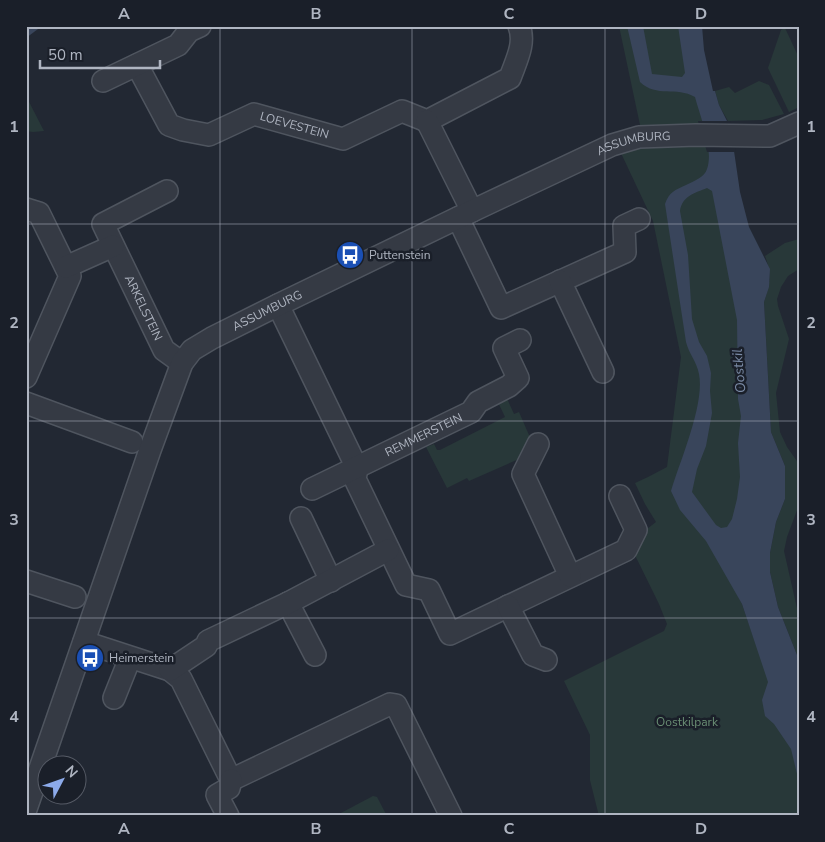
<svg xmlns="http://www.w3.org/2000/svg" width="825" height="842" font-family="'Nunito Sans',sans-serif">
  <rect width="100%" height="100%" fill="#222833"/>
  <!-- green -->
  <g fill="#283839">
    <polygon points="619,26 678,26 710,149 744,340 747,443 730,580 742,604 792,748 799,779 799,816 599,816 590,780 590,735 564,681 664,631 667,624 659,604 629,543 656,522 645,504 635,483 648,477 667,467 681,357 653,221 620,151 640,125"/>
    <polygon points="785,28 799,58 799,107 789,112 768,68 781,30"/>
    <polygon points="759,81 769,85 784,114 762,120 728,121 719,105 715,91 729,87 735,93"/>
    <polygon points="26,96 44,131 33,132 26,131"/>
    <path d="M799,239V269L788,276L781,287L777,299L778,306L789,339L776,393L780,432L787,447L799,464V505L787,537L784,551L799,617V660L778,607L770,572V553L776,522L785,499V466L771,432L764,302C770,284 772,274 765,256L785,243Z"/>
    <polygon points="505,394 514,414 519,412 532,442 528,455 469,481 467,478 447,488 426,447 434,444 437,450 440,450 505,417 496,398"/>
    <polygon points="373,796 377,797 387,816 339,814"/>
  </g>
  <!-- water -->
  <g fill="#39455b" fill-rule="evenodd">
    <polygon points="26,26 42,26 26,38"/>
    <path d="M627,26H643L652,74L682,77L685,73L678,26H702L704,50L713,91H715L719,105L727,121L734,151L740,192L749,227L770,269L769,287L764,302L771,432L785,466V499L776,522L770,553V572L778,607L799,660V782L791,749L774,724L765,716L762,700L768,682L742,604L706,541L680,510L671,491C680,461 705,404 699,374C697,362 689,354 686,342L665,204C669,192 675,190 686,185C694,181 705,177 707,169C714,150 700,116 695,97C676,86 657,98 640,82ZM707,188L712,191L737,320L738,399L741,416L738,443L740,477L737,499L732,519L727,527L721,528L716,525L692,492L697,469L706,446L712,413L710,391L711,373L707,356L699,342L692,319L688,255L680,211C682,196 695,193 707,188Z"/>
  </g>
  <!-- pier -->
  <polygon fill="#222833" points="698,121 730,121 736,152 707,152"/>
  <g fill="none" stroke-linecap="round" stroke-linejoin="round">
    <defs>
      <g id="minor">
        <path id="s1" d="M137,65L169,125L183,130L209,135L254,114L343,139L402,111L427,121L510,78C516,61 526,43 519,26"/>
        <polyline points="103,81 178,45 189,31 200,26"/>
        <polyline points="427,121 472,211"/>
        <path id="s2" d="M167,191L103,224L164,350L182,363"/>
        <polyline points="26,209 39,213 70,276 26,377"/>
        <polyline points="458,218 501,308 625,252 624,226 639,219"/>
        <polyline points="66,267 113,246"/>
        <polyline points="560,281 603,372"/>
        <polyline points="278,305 357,468 355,479 406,585 429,590 450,634 626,550 636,530 620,496"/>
        <polyline points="26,403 132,442"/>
        <polyline points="538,444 523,474 570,576"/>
        <path id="s3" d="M312,489L471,412L478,402L509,386L518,378L504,348L520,340"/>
        <polyline points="301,518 331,581"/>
        <polyline points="26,581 75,597"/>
        <polyline points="288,603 315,655"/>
        <polyline points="508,606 533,655 546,660"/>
        <polyline points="84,642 170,670 181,679 231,780 390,704 396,705 451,816"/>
        <polyline points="170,670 206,646 208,641 288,603 388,550"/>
        <polyline points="114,698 130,658"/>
        <path id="s4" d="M26,809L150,450L182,363L192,350L212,338L278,305L472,211L612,145L639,137L696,135L770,136L799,123"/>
        <polyline points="228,816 217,795 229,788 231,780"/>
      </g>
    </defs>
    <!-- minor casing -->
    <use href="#minor" stroke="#4f555f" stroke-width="24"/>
    <!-- minor -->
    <use href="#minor" stroke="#353a44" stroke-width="21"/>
  </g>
  <!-- grid -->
  <path fill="none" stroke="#afb5c1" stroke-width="1" stroke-opacity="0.55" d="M220,26V816M412,26V816M605,26V816M26,224H799M26,421H799M26,618H799"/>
  <!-- icons -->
  <defs>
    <symbol id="bus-disc" viewBox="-11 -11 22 22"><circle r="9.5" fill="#1a4fb4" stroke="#1a1f29"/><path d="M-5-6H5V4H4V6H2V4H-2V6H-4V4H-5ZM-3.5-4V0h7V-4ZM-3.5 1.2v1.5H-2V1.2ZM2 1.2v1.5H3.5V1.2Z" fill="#fff"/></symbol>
  </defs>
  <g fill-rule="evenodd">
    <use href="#bus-disc" x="334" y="239" width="32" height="32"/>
    <use href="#bus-disc" x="74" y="642" width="32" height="32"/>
  </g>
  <g text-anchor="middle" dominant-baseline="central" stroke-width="5" stroke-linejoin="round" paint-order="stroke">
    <!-- street labels -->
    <g font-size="12" fill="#afb5c1" stroke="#1a1f29">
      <text stroke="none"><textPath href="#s1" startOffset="201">LOEVESTEIN</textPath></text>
      <text stroke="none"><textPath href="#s4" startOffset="978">ASSUMBURG</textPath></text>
      <text stroke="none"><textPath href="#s2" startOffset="165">ARKELSTEIN</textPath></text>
      <text stroke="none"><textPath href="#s4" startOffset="574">ASSUMBURG</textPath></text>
      <text stroke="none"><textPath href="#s3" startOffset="124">REMMERSTEIN</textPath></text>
    </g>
    <!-- poi labels -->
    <g font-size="12" fill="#afb5c1" stroke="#1a1f29" text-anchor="start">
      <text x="369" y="255">Puttenstein</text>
      <text x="109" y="658">Heimerstein</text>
    </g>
    <!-- park labels -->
    <g font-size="12" fill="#6a8e74" stroke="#1a1f29">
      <text x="687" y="722">Oostkilpark</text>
    </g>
    <!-- water labels -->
    <g font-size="14" font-style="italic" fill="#7b8ba6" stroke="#1a1f29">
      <text transform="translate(739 371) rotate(-95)">Oostkil</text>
    </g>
  </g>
  <!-- border -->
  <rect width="825" height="842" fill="none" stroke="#1a1f29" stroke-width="55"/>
  <!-- north arrow -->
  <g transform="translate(62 780) rotate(49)"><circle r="24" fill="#1a1f29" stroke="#565b66"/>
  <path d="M0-4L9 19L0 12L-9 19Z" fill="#8caaea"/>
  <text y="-8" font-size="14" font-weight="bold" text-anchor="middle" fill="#afb5c1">N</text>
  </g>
  <!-- scale -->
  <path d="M40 60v8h120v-8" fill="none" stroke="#afb5c1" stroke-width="2.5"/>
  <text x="48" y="60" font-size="15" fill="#afb5c1" stroke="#1a1f29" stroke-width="4" paint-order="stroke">50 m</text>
  <rect x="28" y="28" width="770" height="786" fill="none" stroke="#afb5c1" stroke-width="2"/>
  <g font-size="16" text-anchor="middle" font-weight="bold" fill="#afb5c1">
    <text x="124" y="19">A</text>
    <text x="316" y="19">B</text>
    <text x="509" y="19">C</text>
    <text x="701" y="19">D</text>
    <text x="14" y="132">1</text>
    <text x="811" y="132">1</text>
    <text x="14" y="328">2</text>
    <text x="811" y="328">2</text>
    <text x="14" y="525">3</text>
    <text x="811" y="525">3</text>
    <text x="14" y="722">4</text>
    <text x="811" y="722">4</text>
    <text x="124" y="834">A</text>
    <text x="316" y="834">B</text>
    <text x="509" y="834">C</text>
    <text x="701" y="834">D</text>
  </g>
</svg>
